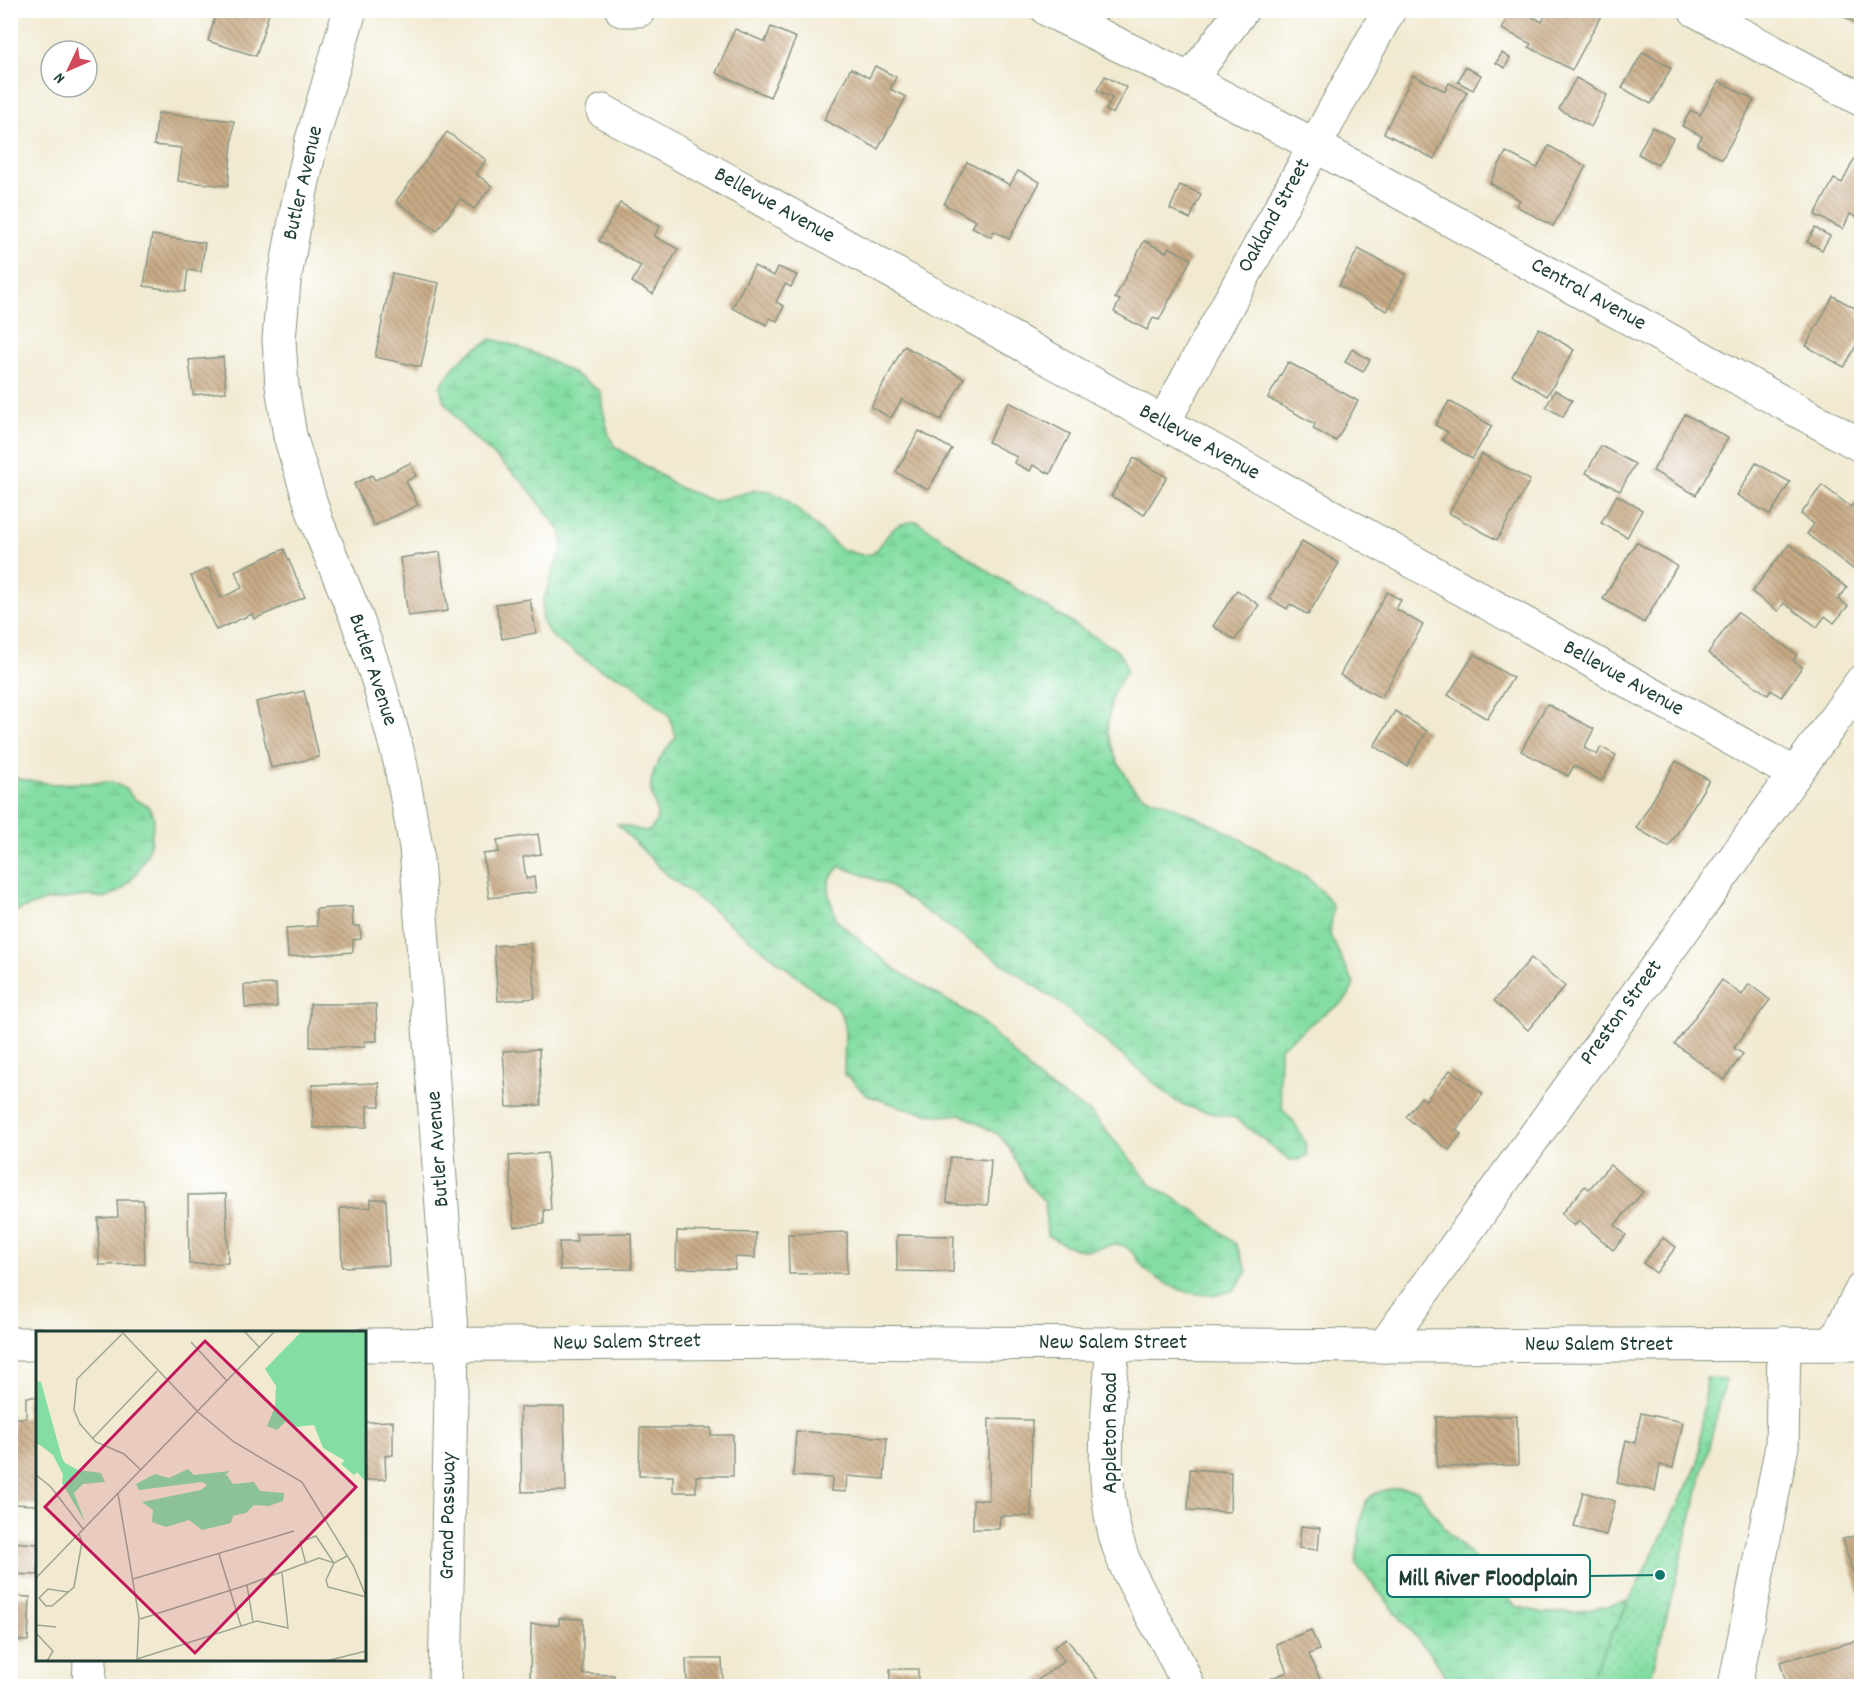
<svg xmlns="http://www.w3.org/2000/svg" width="1872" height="1697" font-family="Dekko,sans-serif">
  <defs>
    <pattern id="wetland-marsh" width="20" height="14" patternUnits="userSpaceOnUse" patternTransform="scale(1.5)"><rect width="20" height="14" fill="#84dea3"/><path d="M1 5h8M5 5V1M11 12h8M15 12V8" fill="none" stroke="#72bf8d"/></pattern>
    <pattern id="park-dots" width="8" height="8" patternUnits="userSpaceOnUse" patternTransform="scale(1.5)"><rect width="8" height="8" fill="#84dea3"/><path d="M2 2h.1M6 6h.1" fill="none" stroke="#72bf8d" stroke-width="1.8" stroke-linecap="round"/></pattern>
    <pattern id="building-back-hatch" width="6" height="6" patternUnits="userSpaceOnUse" patternTransform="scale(1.5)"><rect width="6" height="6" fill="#c8aa85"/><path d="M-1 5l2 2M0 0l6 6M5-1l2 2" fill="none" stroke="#a28c6e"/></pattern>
  </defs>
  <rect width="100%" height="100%" fill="#fff"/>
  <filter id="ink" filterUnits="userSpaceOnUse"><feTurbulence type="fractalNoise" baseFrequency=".0167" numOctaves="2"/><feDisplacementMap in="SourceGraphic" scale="12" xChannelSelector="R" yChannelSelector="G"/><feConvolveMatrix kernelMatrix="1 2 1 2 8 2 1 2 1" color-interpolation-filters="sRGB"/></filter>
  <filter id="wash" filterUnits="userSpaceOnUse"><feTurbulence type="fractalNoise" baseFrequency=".008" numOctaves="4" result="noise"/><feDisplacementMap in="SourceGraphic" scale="24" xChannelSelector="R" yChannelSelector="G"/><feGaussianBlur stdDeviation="1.35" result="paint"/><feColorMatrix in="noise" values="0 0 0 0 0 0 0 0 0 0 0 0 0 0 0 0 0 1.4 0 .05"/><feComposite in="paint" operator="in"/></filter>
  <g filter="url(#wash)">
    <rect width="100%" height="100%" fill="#f1ead1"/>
    <!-- wetland -->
    <g fill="url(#wetland-marsh)" stroke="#528e6c" stroke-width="1.5">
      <path d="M492,339C529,348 571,369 601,392L602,405L608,432L614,446L680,488L714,501L756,490L771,491L788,501L841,549L862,555L872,554C892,535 887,524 917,521L994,575L1115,649L1123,658L1127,670L1112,696L1107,730L1117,761L1134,789L1148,798L1163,802L1224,830L1307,877L1328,898L1333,907L1330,935L1354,984L1349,995L1341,1004L1322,1015L1280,1048L1279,1085L1283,1110L1294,1122L1305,1142L1307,1155L1299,1160H1290L1235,1118L1198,1110L1177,1102L1060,1003L886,884L840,866L829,880V895L837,921L896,970L979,1019L1044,1084L1091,1113L1152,1185L1197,1212L1236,1244L1247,1271L1235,1290C1201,1301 1176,1292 1148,1272C1140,1265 1135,1253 1126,1247C1115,1240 1098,1251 1085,1250C1071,1249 1059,1242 1047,1235L1045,1202L1028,1184L1008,1146L999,1135L961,1114L942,1116L911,1110L866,1095L852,1080L844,1075L845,1024L838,1008L665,873L617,824L640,830L649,831C668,812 647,802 651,782C654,764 665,750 676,737L669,715L628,680L601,670L560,643L549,633L542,620L543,601L556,563L563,549L561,531L524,483L464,428L444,401L440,387C455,362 467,352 492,339Z"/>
      <polygon points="10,774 19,779 54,784 112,782 126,789 134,799 148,806 154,817 151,840 147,855 136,874 123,889 105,898 89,896 45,901 11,913"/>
      <path d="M1400,1488L1417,1489L1444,1528L1476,1560L1515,1606L1543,1613L1578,1612L1628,1601L1638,1607L1631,1686H1451L1438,1664L1356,1564C1358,1549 1359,1514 1366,1502C1373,1491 1389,1489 1400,1488Z"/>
    </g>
    <!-- park -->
    <polygon fill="url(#park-dots)" stroke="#528e6c" stroke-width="1.5" points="1706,1378 1726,1379 1649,1686 1586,1686 1698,1464"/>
    <g id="blocks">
      <!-- building -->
      <g fill="url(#building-back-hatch)">
        <polygon points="217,10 270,10 256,56 208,41"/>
        <polygon points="1511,10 1521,10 1542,22 1548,10 1595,10 1602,14 1572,70 1529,47 1531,44 1502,29"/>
        <polygon points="1832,10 1862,10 1862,21 1859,25"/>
        <polygon points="771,27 796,38 770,97 716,73 735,29 765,42"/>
        <polygon points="1643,52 1671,68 1651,104 1622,88"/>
        <polygon points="1502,53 1510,58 1505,68 1496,63"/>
        <polygon points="875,66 896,77 890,89 906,97 878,149 824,120 851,68 869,78"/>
        <polygon points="1465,67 1481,75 1473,90 1458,82"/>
        <polygon points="1413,75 1445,91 1449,83 1467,92 1434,159 1384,133"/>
        <polygon points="1105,76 1126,87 1113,114 1106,110 1112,98 1097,90"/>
        <polygon points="1576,78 1607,95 1591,127 1559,109"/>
        <polygon points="1719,81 1754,100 1722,159 1697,145 1702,136 1682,126 1691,110 1700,115"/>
        <polygon points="158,113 234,121 228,186 178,181 182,148 154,145"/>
        <polygon points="1652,127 1673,138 1658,165 1638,154"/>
        <polygon points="447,132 486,160 476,174 492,186 474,209 460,199 437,231 396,201"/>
        <polygon points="1549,146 1586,166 1553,226 1516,206 1520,200 1490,183 1506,152 1537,168"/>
        <polygon points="1859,150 1862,152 1862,220 1850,214 1843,229 1815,215 1834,179 1842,183"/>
        <polygon points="967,162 1010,185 1018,171 1040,182 1009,239 994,231 991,237 972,227 976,221 944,204"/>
        <polygon points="1180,185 1201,194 1190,219 1170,209"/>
        <polygon points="620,203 660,226 654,236 678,249 653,294 632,282 641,266 599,241"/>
        <polygon points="1815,228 1830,236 1822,250 1807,242"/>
        <polygon points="152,235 205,243 201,272 188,270 185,292 144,286"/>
        <polygon points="1144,241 1166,252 1169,247 1191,259 1159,320 1153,318 1147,330 1114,312 1120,300 1115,298"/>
        <polygon points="1358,249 1406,274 1387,311 1339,286"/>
        <polygon points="754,266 774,276 778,267 797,275 791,287 785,284 776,302 784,306 777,321 770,318 767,325 732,308"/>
        <polygon points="392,273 439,283 421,367 375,357"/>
        <polygon points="1833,296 1860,311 1857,316 1862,319 1862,335 1844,367 1806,346"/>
        <polygon points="1539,328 1574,350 1547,396 1512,375"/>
        <polygon points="904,346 964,378 941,420 902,399 891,418 871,407"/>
        <polygon points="1352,349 1370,360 1363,372 1345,362"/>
        <polygon points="223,357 226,392 193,395 189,360"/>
        <polygon points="1288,362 1358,401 1336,441 1313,429 1315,424 1268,398"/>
        <polygon points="1555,390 1572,400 1563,417 1546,407"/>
        <polygon points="1449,401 1492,426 1472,459 1442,440 1448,432 1435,425"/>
        <polygon points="1009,402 1070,434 1050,474 1033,465 1030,471 1014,463 1017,457 988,442"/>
        <polygon points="1685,414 1728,438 1696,495 1653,471"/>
        <polygon points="919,431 952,449 928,490 896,472"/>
        <polygon points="1601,446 1635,464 1620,491 1586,473"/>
        <polygon points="1482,454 1530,480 1497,540 1449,513"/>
        <polygon points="1134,458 1167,477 1144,515 1111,496"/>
        <polygon points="410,463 416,476 406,481 418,505 374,526 354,484 372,475 375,480"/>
        <polygon points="1756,463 1790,482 1770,515 1737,495"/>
        <polygon points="1822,485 1851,507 1856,500 1862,504 1862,566 1857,572 1807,534 1814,524 1801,514"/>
        <polygon points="1617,495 1642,510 1627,537 1601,523"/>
        <polygon points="1302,541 1339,563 1308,615 1290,604 1287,609 1269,598"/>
        <polygon points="1636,542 1677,566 1644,623 1603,599"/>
        <polygon points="1789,544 1847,588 1838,599 1848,606 1834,623 1825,616 1817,627 1784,603 1778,611 1752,592"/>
        <polygon points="284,549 305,597 254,619 252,614 216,630 191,576 208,568 221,598 242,588 235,571"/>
        <polygon points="440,552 448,611 408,616 400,558"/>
        <polygon points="1237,590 1259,605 1235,640 1213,626"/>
        <polygon points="1387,592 1401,600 1396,609 1423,625 1381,698 1340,675"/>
        <polygon points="530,599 536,633 502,639 496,604"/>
        <polygon points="1737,612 1797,655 1793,660 1802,667 1781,697 1771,690 1768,695 1708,653"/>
        <polygon points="1474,654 1513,678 1487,719 1448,695"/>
        <polygon points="304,691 319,757 271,768 256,702"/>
        <polygon points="1547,704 1594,729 1584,748 1597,755 1601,747 1616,755 1602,781 1574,766 1568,776 1521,751"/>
        <polygon points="1395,711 1427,731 1407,766 1374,746"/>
        <polygon points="1676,761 1709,780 1669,847 1636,828"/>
        <polygon points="538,834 541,854 523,857 526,879 534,877 536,892 489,898 483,854 499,852 497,840"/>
        <polygon points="352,907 353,926 360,926 361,939 353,940 353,952 288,957 286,928 317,926 316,909"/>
        <polygon points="530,943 535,998 498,1001 494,946"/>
        <polygon points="1531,958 1565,986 1528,1030 1494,1001"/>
        <polygon points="1722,980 1742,995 1749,984 1770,1000 1734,1048 1743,1054 1724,1080 1675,1044"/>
        <polygon points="276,984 277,1007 245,1008 244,985"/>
        <polygon points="310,1004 376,1004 377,1041 365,1041 365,1047 310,1047"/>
        <polygon points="539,1049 541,1105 507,1107 503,1051"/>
        <polygon points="1450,1070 1483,1094 1456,1130 1461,1134 1449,1150 1406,1117 1421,1097 1426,1100"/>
        <polygon points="379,1083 380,1106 367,1106 367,1127 313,1128 312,1085"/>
        <polygon points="547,1153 551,1210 544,1210 544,1224 514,1227 509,1156"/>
        <polygon points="950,1157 991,1160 988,1205 947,1202"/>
        <polygon points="1610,1165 1643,1192 1615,1225 1626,1235 1613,1250 1579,1220 1574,1226 1561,1214 1585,1186 1589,1189"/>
        <polygon points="226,1194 228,1263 189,1264 188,1195"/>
        <polygon points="371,1199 386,1199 389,1265 342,1267 340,1208 371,1207"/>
        <polygon points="117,1200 143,1200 145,1264 99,1265 98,1218 118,1217"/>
        <polygon points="677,1231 756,1233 755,1258 735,1257 735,1269 676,1268"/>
        <polygon points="847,1232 847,1273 789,1274 788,1234"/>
        <polygon points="631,1233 632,1269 560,1270 559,1242 577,1242 576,1234"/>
        <polygon points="897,1235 954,1236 953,1272 897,1271"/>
        <polygon points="1663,1238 1676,1247 1656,1273 1643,1263"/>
        <polygon points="26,1397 38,1397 38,1505 11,1504 13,1418 26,1418"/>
        <polygon points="520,1407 564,1407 566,1491 522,1492"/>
        <polygon points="1641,1413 1683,1422 1673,1468 1660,1465 1655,1491 1617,1483 1626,1440 1635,1443"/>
        <polygon points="1517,1416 1518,1465 1437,1467 1436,1417"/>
        <polygon points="989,1419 1032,1420 1031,1516 1000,1516 999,1529 973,1529 973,1500 989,1500"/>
        <polygon points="393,1421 393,1455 385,1456 386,1479 365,1480 364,1422"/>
        <polygon points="640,1428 711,1428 711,1435 733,1435 733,1476 696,1476 696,1492 673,1492 673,1476 639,1476"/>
        <polygon points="796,1431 887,1438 884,1479 847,1476 846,1492 831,1491 832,1478 793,1476"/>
        <polygon points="1190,1469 1231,1472 1230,1512 1188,1510"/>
        <polygon points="1583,1492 1615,1501 1606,1535 1574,1527"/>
        <polygon points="1301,1526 1320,1528 1318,1550 1299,1548"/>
        <polygon points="1862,1534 1862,1600 1861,1600 1843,1539"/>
        <polygon points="10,1542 38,1544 38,1575 10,1574"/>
        <polygon points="10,1596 30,1597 28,1641 10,1640"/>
        <polygon points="559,1618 583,1619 583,1674 614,1675 614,1686 530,1686 531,1624 559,1625"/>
        <polygon points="1311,1630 1319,1650 1309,1654 1323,1686 1275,1686 1272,1678 1287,1672 1276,1644"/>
        <polygon points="1066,1638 1102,1685 1030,1686 1064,1661 1054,1647"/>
        <polygon points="1862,1639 1862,1686 1787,1686 1780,1662"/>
        <polygon points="686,1659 722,1659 723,1686 687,1686"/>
        <rect x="890" y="1669" width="28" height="17"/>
      </g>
    </g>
  </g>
  <g filter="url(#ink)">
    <use href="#blocks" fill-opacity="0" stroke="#889482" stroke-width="1.5"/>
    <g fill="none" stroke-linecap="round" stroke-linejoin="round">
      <defs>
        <g id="minor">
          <polyline points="350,10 312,140 298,204 284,282 279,339 282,386 290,436 316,520 357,619 377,677 400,761 416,847 452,1345 445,1686"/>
          <polyline points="622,10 639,10"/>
          <polyline points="1048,10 1190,80 1242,10"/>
          <polyline points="1695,10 1862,100"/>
          <polyline points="1190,80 1314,145 1862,446"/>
          <polyline points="603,111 1795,774"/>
          <polyline points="1163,423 1389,10"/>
          <path d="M1113,1343C1108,1413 1097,1489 1122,1556C1140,1602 1171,1641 1188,1686"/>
          <polyline points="10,1344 38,1344"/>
          <polyline points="1834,1344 1862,1289"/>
          <polyline points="364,1345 814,1342 1384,1346 1862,1344"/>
          <polyline points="1384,1346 1862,681"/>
          <polyline points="89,1686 90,1660"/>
          <polyline points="1735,1686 1782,1446 1784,1343"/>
        </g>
      </defs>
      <!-- minor casing -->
      <use href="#minor" stroke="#889482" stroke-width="35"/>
      <!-- minor -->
      <use href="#minor" stroke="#fff" stroke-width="33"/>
    </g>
  </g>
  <g text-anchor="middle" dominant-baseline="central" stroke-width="6" stroke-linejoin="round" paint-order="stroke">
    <!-- street labels -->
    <g font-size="22" fill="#1f3d34" stroke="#fff">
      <text transform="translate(304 183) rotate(-77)">Butler Avenue</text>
      <text transform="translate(774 206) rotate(29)">Bellevue Avenue</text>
      <text transform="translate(1275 216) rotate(-61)">Oakland Street</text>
      <text transform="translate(1588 295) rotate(29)">Central Avenue</text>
      <text transform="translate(1199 443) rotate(29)">Bellevue Avenue</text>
      <text transform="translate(372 670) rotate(72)">Butler Avenue</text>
      <text transform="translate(1623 679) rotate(29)">Bellevue Avenue</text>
      <text transform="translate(1622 1013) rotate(-54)">Preston Street</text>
      <text transform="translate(439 1149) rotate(-94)">Butler Avenue</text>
      <text transform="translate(627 1343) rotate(-1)">New Salem Street</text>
      <text x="1113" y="1343">New Salem Street</text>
      <text x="1599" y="1345">New Salem Street</text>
      <text transform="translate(1111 1433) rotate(-90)">Appleton Road</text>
      <text transform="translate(449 1516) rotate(-89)">Grand Passway</text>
    </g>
  </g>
  <!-- overview -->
  <g transform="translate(36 1331)">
    <rect width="330" height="330" fill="#f1ead1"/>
    <path d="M266,0H330V151L313,132L287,117L278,94L259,96L250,90L241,99L231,95L239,76L240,55L229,38ZM10,101L29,132L42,139L65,142L69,151L47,153L37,163L17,124L0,111ZM152,138L158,144L194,140L190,143L197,153L218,151L224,160L248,162L247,170L233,175L218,174L210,182L197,185L195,192L166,199L153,189L130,196L116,191L117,179L106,171L165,159L171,154L166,151L103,159L100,153L119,143L133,147Z" fill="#84dea3"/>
    <path d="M294,0H330V140L325,138L318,144L305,133L321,117L312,96L264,70L296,20ZM0,50L5,51L30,141L49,191L26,152L27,142L18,117L0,113Z" fill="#84dea3"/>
    <path fill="none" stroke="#9da592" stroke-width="1.5" d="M85,0L162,81L198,111L266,151L317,234L330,265M208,0L224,17M86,3L41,48L38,79L44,93L60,111L88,123L105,139M155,11L191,50M56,108L121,40M0,144L14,155L48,199M82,163L103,286L101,330M183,223L205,295M270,233L264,211L280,205L298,232L290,249L292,256L330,266M0,247L239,0M97,248L258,200M32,261L12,258L3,267L10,275H16L38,256L46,211L43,203M104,288L211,254M217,291L211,254L283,227L298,232L311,225M0,294L20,296M0,302L17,320L11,330M101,328L221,290L252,297L246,242M290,330L330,320"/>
    <path fill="#c2185b" fill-opacity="0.15" stroke="#c2185b" stroke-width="3" d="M169,10L320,156L159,322L9,176Z"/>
    <rect width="330" height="330" fill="none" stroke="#1f3d34" stroke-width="3"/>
  </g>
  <!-- callouts -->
  <path fill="none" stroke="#0f766e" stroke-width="2" d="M1660 1575L1590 1576"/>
  <circle fill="#0f766e" stroke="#fff" stroke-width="2" cx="1660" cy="1575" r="6"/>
  <rect fill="#fff" stroke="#0f766e" stroke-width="2" x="1387" y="1555" width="203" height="42" rx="6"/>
  <g font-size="24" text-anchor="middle" font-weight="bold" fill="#1f3d34">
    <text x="1488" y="1585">Mill River Floodplain</text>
  </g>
  <!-- margin -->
  <rect width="1872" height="1697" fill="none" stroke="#fff" stroke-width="36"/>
  <!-- north arrow -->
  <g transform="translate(69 69) rotate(226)"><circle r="28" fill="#ffffff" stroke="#a5b1ae" stroke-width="1.5"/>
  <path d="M0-4.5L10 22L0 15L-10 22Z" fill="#d1495b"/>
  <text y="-9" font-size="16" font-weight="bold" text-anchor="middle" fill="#1f3d34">N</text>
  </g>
</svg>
